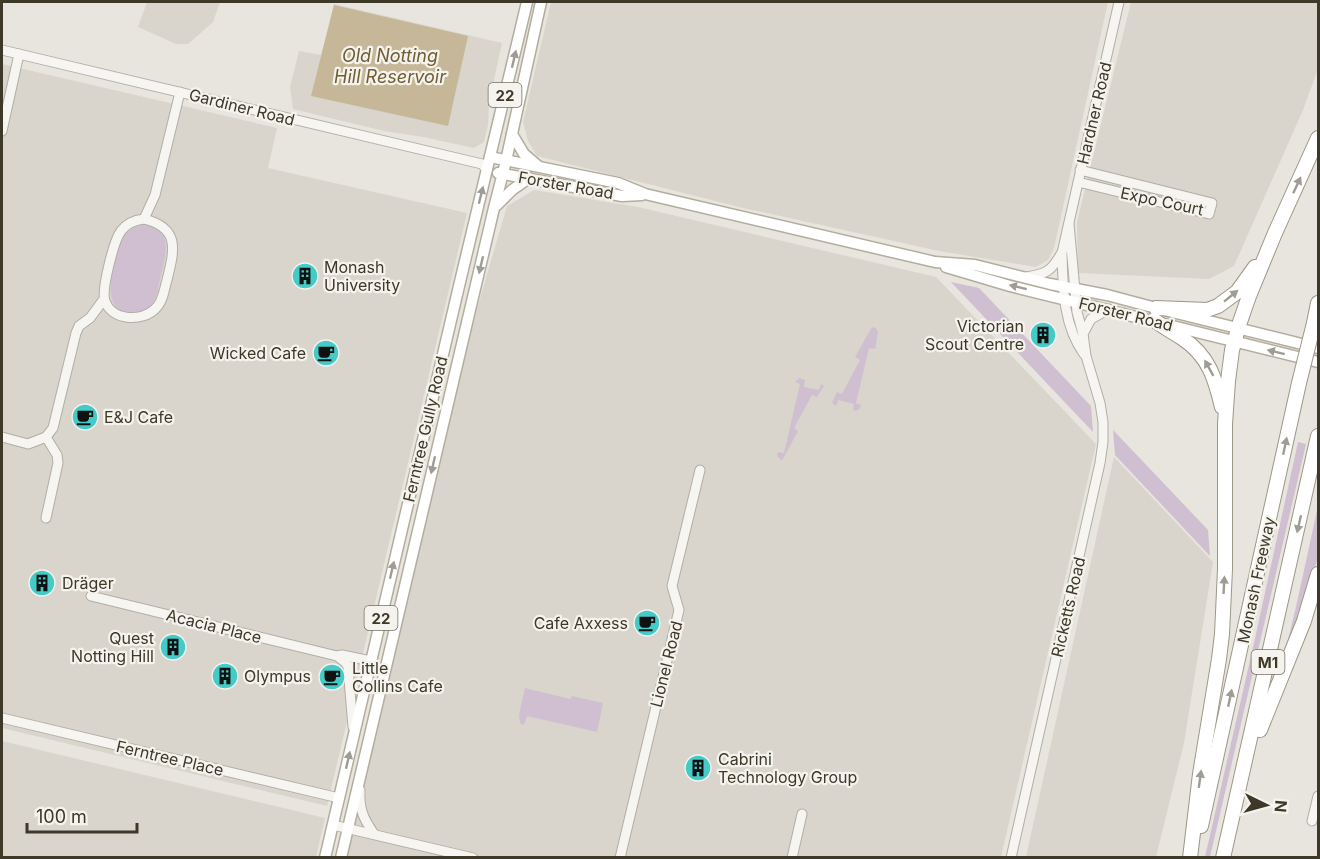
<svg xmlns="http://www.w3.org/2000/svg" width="1320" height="859" font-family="Inter,sans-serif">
  <rect width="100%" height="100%" fill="#e7e5de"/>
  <!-- built -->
  <g fill="#d9d5cc">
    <polygon points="147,2 220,2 213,22 188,44 176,44 138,27"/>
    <polygon points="551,2 1108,2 1054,248 1048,260 1036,267 939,251 739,207 537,156 528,141 523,122"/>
    <polygon points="1131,2 1318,2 1318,69 1303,110 1234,266 1209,279 1078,273 1077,222"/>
    <polygon points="334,4 502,43 489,103 488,125 484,142 474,148 423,137 384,131 293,109 290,87 299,51 321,55"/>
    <polygon points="2,64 277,128 268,168 467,213 327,806 2,728"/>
    <polygon points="534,190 638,207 936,277 1096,444 1001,857 480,858 389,837 468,857 341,858 467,343 507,206"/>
    <polygon points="1114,457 1213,562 1184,743 1156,857 1026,857"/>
    <polygon points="2,741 325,818 316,857 2,857"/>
  </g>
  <!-- green -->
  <g fill="#cfbfd1">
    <path d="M142,225C176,226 165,258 160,279C158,288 157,299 151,305C146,311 137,313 130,313C96,309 116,260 121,241C126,231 132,228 142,225Z"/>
    <polygon points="951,282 979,288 1091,406 1093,432"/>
    <polygon points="872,327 876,328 878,332 875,349 869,348 856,403 861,405 860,408 856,411 853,410 854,404 838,400 836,406 832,403 837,392 842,394 860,360 855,357"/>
    <polygon points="799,378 805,380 804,387 819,390 821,384 824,386 817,397 812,395 794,428 798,431 783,459 781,460 777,456 778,452 784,453 800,384 795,382"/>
    <polygon points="1113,430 1208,530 1210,556 1115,455"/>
    <polygon points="1298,442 1306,444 1210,857 1205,857 1254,643"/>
    <polygon points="1318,506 1318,557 1304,606 1285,652 1296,607"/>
    <polygon points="525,688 570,699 572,696 603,703 597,732 527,716 524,725 520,723 519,715"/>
  </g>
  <!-- water -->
  <polygon fill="#c7b799" points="334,5 468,36 448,126 311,96"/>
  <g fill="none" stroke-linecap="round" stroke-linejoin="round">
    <defs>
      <g id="minor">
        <polyline points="2,50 482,164 487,170"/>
        <polyline points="2,131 19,54"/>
        <polyline points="1078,182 1209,214 1212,203 1080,170"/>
        <path d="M144,219C181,228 174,251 167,280C164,290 163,302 155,309C142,322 112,321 105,301C101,290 114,240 121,231C127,223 135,220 144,219Z"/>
        <polyline points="144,219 155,195 180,92"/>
        <path d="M1026,277C1045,274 1051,272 1061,254"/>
        <polyline points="1083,334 1091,319 1109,309"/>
        <path d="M1084,354C1063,325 1063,288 1062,253L1119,2"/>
        <polyline points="2,437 28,444 46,437"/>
        <polyline points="46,518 58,463 57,455 46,437 53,428 76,333 79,326 90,318 104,299"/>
        <polyline points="91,596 337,656 342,655 371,661"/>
        <polyline points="337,656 346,663 348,667 353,727"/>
        <polyline points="2,718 339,798"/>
        <path d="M360,790C359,809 363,818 374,834"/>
        <polyline points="1312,821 1318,796"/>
        <polyline points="333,825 473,858"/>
        <polyline points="620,858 679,610 672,586 700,470"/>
        <polyline points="792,858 802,814"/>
        <polyline points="1011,858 1100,463 1103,442 1103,422 1100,403 1086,356 1083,334 1077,312 1069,224"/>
      </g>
      <g id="major">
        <polyline points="512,134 524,154 538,166"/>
        <polyline points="490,157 618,183 645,194 935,262 975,265 1050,284 1107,295 1156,308 1318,348"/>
        <polyline points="498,173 622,196 642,195"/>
        <polyline points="497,205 512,190 529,178"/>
        <polyline points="946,267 1010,286 1318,362"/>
        <polyline points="325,858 459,286 527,2"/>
        <polyline points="341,858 494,208 506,161 541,2"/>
      </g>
      <g id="highway">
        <polyline points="1156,308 1207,310 1218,306 1237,292 1255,267"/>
        <path d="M1154,320C1163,327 1173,332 1182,338C1209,356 1215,378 1222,407"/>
        <polyline points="1314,323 1318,303"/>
        <polyline points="1260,730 1304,621 1318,574"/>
        <polyline points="1201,826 1299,383"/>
        <polyline points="1190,858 1200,774 1219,659 1222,634 1225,569 1225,424 1228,381 1232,350 1240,322 1249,296 1275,233 1318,138"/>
        <polyline points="1223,858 1318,436"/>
      </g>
    </defs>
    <!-- minor casing -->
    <use href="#minor" stroke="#b1aea4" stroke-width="11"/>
    <!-- major casing -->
    <use href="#major" stroke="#b3ad9e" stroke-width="13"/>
    <!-- highway casing -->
    <use href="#highway" stroke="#9d9786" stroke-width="16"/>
    <!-- minor -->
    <use href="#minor" stroke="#f6f5f1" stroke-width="9"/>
    <!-- major -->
    <use href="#major" stroke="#fff" stroke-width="10"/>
    <!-- highway -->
    <use href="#highway" stroke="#fff" stroke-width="14"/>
    <defs>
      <polyline id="highway-bridge" points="1299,383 1314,323"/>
    </defs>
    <!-- highway-bridge casing -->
    <use href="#highway-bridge" stroke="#9d9786" stroke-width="16" stroke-linecap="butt"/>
    <!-- highway-bridge -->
    <use href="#highway-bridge" stroke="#fff" stroke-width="14"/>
  </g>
  <!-- one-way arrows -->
  <defs><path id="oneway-solid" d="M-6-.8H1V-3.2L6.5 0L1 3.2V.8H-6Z" transform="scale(1.5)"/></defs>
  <g fill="#9e9c94">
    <use href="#oneway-solid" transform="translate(514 59) rotate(-77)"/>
    <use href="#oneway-solid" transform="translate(1297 185) rotate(-65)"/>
    <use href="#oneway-solid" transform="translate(481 195) rotate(-76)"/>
    <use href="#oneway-solid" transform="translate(481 265) rotate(103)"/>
    <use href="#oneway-solid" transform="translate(1018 287) rotate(-166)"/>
    <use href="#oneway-solid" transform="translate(1231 296) rotate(-39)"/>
    <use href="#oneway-solid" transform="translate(1276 352) rotate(-166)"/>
    <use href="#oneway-solid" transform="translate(1209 368) rotate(-119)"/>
    <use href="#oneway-solid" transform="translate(1285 446) rotate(-78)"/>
    <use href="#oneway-solid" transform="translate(433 465) rotate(103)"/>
    <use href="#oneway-solid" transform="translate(1299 524) rotate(103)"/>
    <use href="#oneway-solid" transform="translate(392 570) rotate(-77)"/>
    <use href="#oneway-solid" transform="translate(1224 585) rotate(-87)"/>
    <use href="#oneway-solid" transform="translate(1230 698) rotate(-78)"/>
    <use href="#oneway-solid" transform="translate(348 760) rotate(-77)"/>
    <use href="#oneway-solid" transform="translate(1200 779) rotate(-82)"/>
  </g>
  <!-- icons -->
  <defs>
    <symbol id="building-disc" viewBox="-11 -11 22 22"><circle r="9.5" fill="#45cbc7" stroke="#f5f3ed"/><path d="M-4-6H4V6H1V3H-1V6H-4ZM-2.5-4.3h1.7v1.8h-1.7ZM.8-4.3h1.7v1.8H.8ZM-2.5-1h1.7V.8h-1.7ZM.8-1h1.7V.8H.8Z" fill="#111"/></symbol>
    <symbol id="cafe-disc" viewBox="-11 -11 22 22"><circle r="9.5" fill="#45cbc7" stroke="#f5f3ed"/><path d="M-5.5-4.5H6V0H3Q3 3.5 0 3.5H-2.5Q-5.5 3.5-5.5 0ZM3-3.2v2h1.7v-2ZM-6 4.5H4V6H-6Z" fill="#111"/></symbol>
  </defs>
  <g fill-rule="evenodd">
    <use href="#building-disc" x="290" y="261" width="30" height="30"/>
    <use href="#building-disc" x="1028" y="320" width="30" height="30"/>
    <use href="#cafe-disc" x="311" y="338" width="30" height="30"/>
    <use href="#cafe-disc" x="70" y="402" width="30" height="30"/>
    <use href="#building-disc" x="27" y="568" width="30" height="30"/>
    <use href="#cafe-disc" x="632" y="608" width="30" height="30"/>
    <use href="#building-disc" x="158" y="632" width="30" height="30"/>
    <use href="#building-disc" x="210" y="661" width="30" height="30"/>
    <use href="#cafe-disc" x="317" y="662" width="30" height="30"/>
    <use href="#building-disc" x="683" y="753" width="30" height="30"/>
  </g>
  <g text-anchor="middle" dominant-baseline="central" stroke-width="4.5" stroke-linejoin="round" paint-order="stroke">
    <!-- shield labels -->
    <g fill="#f5f3ed" stroke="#757063" stroke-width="1.5">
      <rect x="488.5" y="83" width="33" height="24" rx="4.5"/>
      <rect x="364.5" y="606" width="33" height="24" rx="4.5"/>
      <rect x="1251.5" y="650" width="33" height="24" rx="4.5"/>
    </g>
    <g font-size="15" font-weight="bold" fill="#3e3828">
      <text x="505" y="95">22</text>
      <text x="381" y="618">22</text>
      <text x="1268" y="662">M1</text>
    </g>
    <!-- street labels -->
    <g font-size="16" fill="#3e3828" stroke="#f5f3ed">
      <text transform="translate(242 107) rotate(14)">Gardiner Road</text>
      <text transform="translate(1094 113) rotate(-77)">Hardner Road</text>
      <text transform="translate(566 185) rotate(10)">Forster Road</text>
      <text transform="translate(1162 201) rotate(12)">Expo Court</text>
      <text transform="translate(1126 314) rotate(14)">Forster Road</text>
      <text transform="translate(425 429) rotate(-77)">Ferntree Gully Road</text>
      <text transform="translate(1256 580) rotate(-78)">Monash Freeway</text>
      <text transform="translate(1068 607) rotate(-77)">Ricketts Road</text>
      <text transform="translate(214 626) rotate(14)">Acacia Place</text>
      <text transform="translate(666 664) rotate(-76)">Lionel Road</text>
      <text transform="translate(170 758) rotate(13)">Ferntree Place</text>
    </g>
    <!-- poi labels -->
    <g font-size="16" fill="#3e3828" stroke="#f5f3ed" text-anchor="start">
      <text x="324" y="267">Monash<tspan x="324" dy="18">University</tspan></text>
      <text x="1024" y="326" text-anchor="end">Victorian<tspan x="1024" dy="18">Scout Centre</tspan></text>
      <text x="306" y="353" text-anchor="end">Wicked Cafe</text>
      <text x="104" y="417">E&amp;J Cafe</text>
      <text x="62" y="583">Dräger</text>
      <text x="628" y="623" text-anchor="end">Cafe Axxess</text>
      <text x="154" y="638" text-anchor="end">Quest<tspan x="154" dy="18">Notting Hill</tspan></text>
      <text x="352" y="668">Little<tspan x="352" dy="18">Collins Cafe</tspan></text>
      <text x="244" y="676">Olympus</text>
      <text x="718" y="759">Cabrini<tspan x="718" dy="18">Technology Group</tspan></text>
    </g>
    <!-- water labels -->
    <g font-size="18" font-style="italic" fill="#715d33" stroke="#f5f3ed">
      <text x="390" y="55">Old Notting<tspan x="390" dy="21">Hill Reservoir</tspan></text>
    </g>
  </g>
  <!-- border -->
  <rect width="1320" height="859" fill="none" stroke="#3e3828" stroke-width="6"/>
  <!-- north arrow -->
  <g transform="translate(1266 805) rotate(95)" stroke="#f5f3ed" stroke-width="4.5" paint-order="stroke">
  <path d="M0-4.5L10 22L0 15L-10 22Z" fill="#3e3828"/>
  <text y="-9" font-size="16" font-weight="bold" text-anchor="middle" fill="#3e3828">N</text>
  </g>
  <!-- scale -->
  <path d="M27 823v9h110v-9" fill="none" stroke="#3e3828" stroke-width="3"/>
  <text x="36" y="823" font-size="18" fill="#3e3828" stroke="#f5f3ed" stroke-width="4.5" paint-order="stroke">100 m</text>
</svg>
